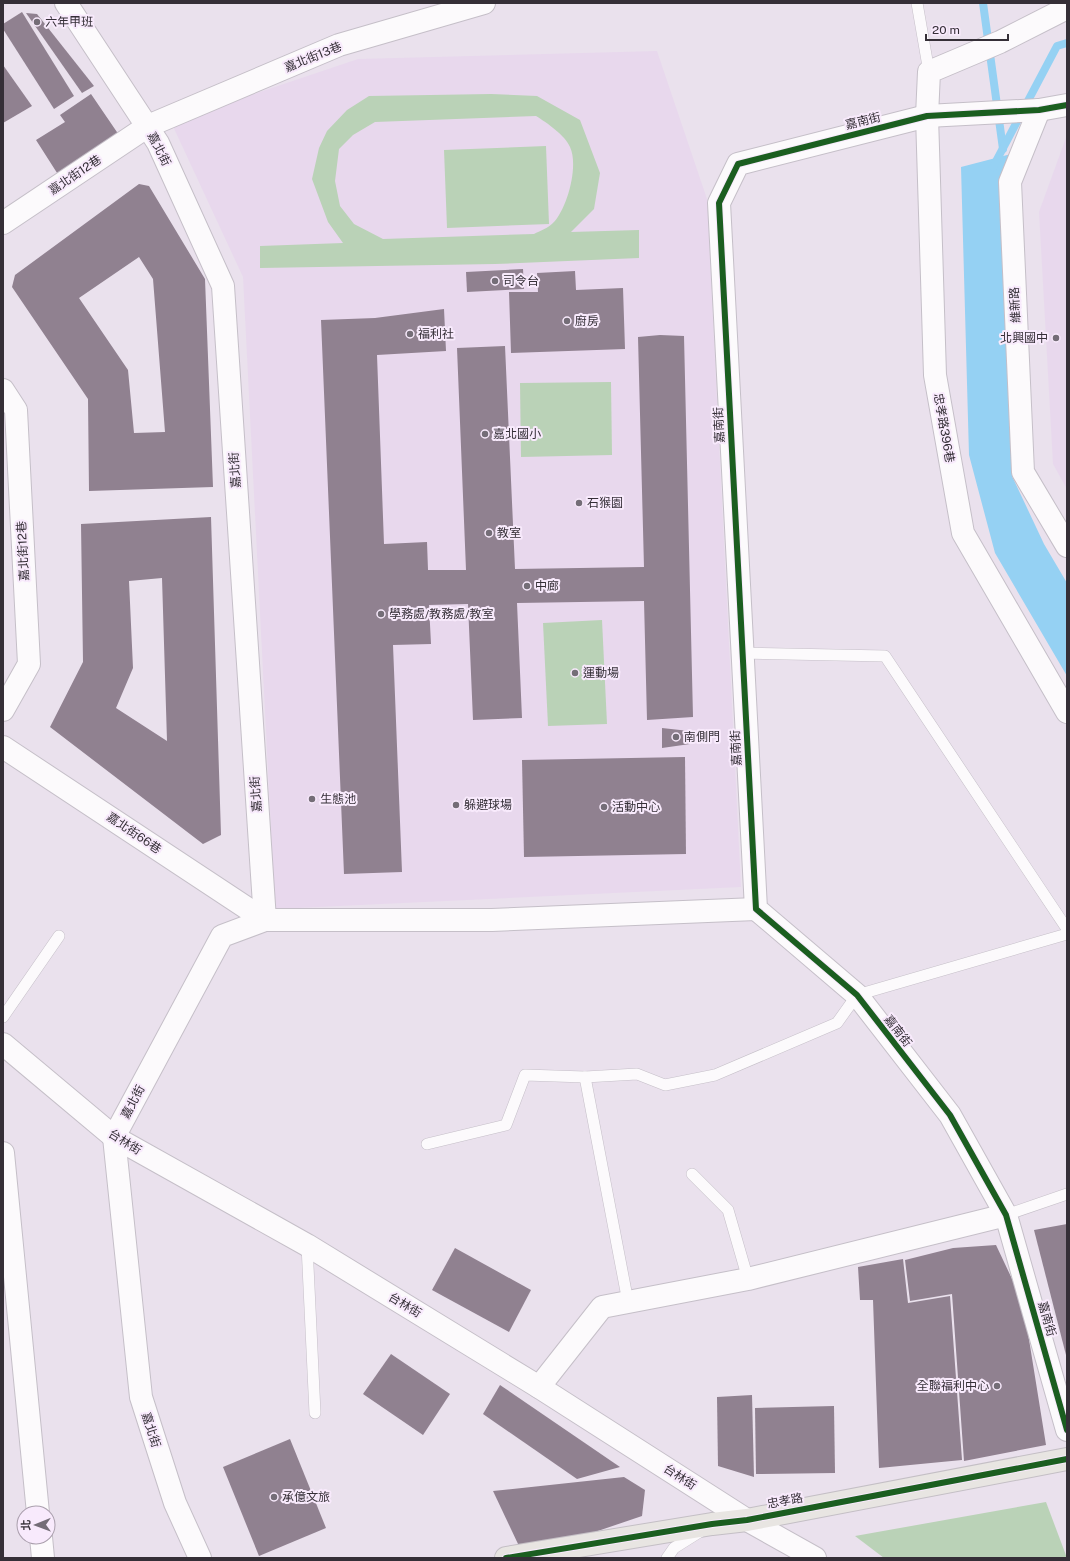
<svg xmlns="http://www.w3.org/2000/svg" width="1070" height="1561" font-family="'Public Sans','Noto Sans TC',sans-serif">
  <rect width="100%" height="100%" fill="#eae1ed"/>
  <!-- built -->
  <g fill="#e8d8ed">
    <polygon points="657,51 707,199 741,887 275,909 243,277 171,122 358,59"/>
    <polygon points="1067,135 1067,489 1053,464 1039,212"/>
  </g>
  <!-- green -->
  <g fill="#bad2b7" fill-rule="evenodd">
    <path d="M491,94L537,96L580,120L600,173L594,209L571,232L639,230V258L495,264L260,268V246L343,243L328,222L312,179L319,148L327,131L347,110L369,96ZM536,116C547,123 565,135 570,147C579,166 567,209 553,223C548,228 540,231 534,234L383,239L354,224L340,206L335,181L339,149L353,135L375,122Z"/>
    <polygon points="546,146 549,224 447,228 444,150"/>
    <polygon points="611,382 612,455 521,457 520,383"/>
    <polygon points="602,620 607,724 548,726 543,623"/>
    <polygon points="1046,1502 1067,1558 884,1558 855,1536"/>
  </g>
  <!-- water -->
  <polygon fill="#95d1f3" points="1011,154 1012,476 1044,544 1067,583 1067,676 995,553 969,455 961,167"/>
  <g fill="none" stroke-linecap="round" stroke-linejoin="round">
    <!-- stream -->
    <g stroke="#95d1f3" stroke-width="8">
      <polyline points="983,3 1003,149"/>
      <polyline points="993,167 1057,46 1067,43"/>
    </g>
  </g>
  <!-- building -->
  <g fill="#908190" fill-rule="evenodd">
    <polygon points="22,12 74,96 54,109 3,29 3,24"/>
    <polygon points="26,13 37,14 94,86 82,93"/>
    <polygon points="3,65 32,106 3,123"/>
    <polygon points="91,94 121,138 59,176 36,140 65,122 60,115"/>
    <path d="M139,184L149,186L205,279L213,487L89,491L88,399L12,287L15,275ZM139,257L153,279L165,432L134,433L128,370L79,298Z"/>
    <polygon points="523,269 524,289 467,292 466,272"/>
    <polygon points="575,271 576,290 623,288 625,349 511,353 509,292 538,292 537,273"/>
    <polygon points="444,309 446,351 377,355 384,544 427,542 428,570 466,570 457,348 505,346 515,569 644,567 638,337 660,335 684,336 693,717 647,720 644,601 517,603 522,718 473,720 468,604 429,605 431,644 393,645 402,872 344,874 321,320 375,318"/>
    <path d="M211,517L221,835L203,844L50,727L83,662L81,524ZM162,578L167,741L116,708L133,668L129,581Z"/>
    <polygon points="662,728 689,731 690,744 662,748"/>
    <polygon points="685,757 686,854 524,857 522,760"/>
    <polygon points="1067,1224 1067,1355 1066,1355 1034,1230"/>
    <polygon points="996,1245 1013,1281 1027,1327 1046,1445 964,1461 952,1294 910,1301 905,1260 953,1248"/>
    <polygon points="455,1248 531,1290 509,1332 432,1290"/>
    <polygon points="903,1259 908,1303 950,1296 962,1460 879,1468 873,1300 860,1300 858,1267"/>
    <polygon points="391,1354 450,1394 423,1435 363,1394"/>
    <polygon points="500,1385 620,1467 577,1479 483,1414"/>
    <polygon points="752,1395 754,1477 718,1466 717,1397"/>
    <polygon points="834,1406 835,1473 756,1474 755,1408"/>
    <polygon points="290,1439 326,1528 259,1556 223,1467"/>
    <polygon points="624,1477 645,1490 642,1516 586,1535 519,1546 493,1491"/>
  </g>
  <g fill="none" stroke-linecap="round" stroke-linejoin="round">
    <defs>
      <g id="service">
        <polyline points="917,3 929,72"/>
        <polyline points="742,653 885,656 1067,929"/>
        <polyline points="3,1017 59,936"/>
        <polyline points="585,1077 628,1302"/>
        <polyline points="427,1144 506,1125 525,1075 585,1077 637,1074 665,1085 715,1075 837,1023 857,995 1067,934"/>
        <polyline points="692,1174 728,1210 748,1279"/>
        <polyline points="1006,1215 1067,1194"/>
        <polyline points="307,1245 315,1413"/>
        <polyline points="667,1558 674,1548 701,1531"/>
      </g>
      <g id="minor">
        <polyline points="66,3 158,143 223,286 265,920"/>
        <polyline points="1067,8 1000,42 929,72 927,116 935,375 963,533 1067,712"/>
        <polyline points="1067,105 1039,110 927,116 738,164 719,203 756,909 857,995 950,1115 1006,1215 1067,1430"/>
        <polyline points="1039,110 1010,182 1023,472 1067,546"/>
        <polyline points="3,223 148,126 339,45 484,3"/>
        <polyline points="3,390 16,410 29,664 3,710"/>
        <polyline points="3,747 265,920"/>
        <polyline points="3,1044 114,1137 307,1245 539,1387 747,1520 815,1558"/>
        <polyline points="3,1153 38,1513"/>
        <polyline points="539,1387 602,1307 748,1279 1006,1215"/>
        <polyline points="41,1537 43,1558"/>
        <polyline points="200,1558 175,1503 141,1397 114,1137 222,936 265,920 492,920 756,909"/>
      </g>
      <polyline id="primary" points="506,1558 712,1524 747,1520 1067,1459"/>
    </defs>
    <!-- service casing -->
    <use href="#service" stroke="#c5bfc8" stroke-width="12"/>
    <!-- minor casing -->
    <use href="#minor" stroke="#c5bfc8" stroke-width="24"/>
    <!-- primary casing -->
    <use href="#primary" stroke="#c4bfc5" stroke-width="24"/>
    <!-- service -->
    <use href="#service" stroke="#fcfafc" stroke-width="11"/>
    <!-- minor -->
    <use href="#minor" stroke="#fcfafc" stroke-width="22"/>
    <!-- primary -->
    <use href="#primary" stroke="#e8e5e2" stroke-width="22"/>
    <defs>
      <g id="cycleway">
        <polyline points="1067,105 1039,110 927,116 738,164 719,203 756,909 857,995 950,1115 1006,1215 1067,1430"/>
        <polyline points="506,1558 712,1524 747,1520 1067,1459"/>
      </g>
    </defs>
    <!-- cycleway casing -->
    <use href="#cycleway" stroke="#f8eafc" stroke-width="8"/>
    <!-- cycleway -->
    <use href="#cycleway" stroke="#1b5e20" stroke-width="6"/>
  </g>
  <!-- markers -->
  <g fill="#746d77" stroke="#f8eafc" stroke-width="1.5">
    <circle cx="37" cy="22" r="4"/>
    <circle cx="495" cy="281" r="4"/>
    <circle cx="567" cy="321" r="4"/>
    <circle cx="410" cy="334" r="4"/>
    <circle cx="1056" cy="338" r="4"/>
    <circle cx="485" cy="434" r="4"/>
    <circle cx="579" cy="503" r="4"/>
    <circle cx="489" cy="533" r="4"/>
    <circle cx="527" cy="586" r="4"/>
    <circle cx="381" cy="614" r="4"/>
    <circle cx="575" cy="673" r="4"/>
    <circle cx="676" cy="737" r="4"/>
    <circle cx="312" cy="799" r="4"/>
    <circle cx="456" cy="805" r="4"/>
    <circle cx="604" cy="807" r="4"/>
    <circle cx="997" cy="1386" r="4"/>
    <circle cx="274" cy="1497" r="4"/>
  </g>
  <g text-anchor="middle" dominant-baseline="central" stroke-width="4" stroke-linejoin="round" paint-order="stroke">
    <!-- poi labels -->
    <g font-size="12" fill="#352f37" stroke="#f8eafc" text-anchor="start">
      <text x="45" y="22">六年甲班</text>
      <text x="503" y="281">司令台</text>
      <text x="575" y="321">廚房</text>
      <text x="418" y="334">福利社</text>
      <text x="1048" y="338" text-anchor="end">北興國中</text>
      <text x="493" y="434">嘉北國小</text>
      <text x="587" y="503">石猴園</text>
      <text x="497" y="533">教室</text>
      <text x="535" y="586">中廊</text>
      <text x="389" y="614">學務處/教務處/教室</text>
      <text x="583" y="673">運動場</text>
      <text x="684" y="737">南側門</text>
      <text x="320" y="799">生態池</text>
      <text x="464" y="805">躲避球場</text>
      <text x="612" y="807">活動中心</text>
      <text x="989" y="1386" text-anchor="end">全聯福利中心</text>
      <text x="282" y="1497">承億文旅</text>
    </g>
    <!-- street labels -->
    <g font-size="12" fill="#352f37" stroke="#f8eafc">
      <text transform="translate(313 57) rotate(-22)">嘉北街13巷</text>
      <text transform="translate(863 121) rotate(-14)">嘉南街</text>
      <text transform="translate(159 149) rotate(63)">嘉北街</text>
      <text transform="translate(75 175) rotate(-34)">嘉北街12巷</text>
      <text transform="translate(1015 305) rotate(-93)">維新路</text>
      <text transform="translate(719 425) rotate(-93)">嘉南街</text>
      <text transform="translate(944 428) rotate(80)">忠孝路396巷</text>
      <text transform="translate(235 470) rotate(-94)">嘉北街</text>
      <text transform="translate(23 551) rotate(-93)">嘉北街12巷</text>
      <text transform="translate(736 748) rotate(-93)">嘉南街</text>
      <text transform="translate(256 794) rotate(-94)">嘉北街</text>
      <text transform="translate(134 833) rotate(34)">嘉北街66巷</text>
      <text transform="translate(898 1031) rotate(52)">嘉南街</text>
      <text transform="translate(133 1102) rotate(-62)">嘉北街</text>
      <text transform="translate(125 1142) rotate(32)">台林街</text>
      <text transform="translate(405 1305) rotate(31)">台林街</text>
      <text transform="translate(1047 1319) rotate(74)">嘉南街</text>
      <text transform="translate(151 1430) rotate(72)">嘉北街</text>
      <text transform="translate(680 1477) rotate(33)">台林街</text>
      <text transform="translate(785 1501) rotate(-11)">忠孝路</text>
    </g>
  </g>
  <!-- border -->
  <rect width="1070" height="1561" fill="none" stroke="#352f37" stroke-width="8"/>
  <!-- north arrow -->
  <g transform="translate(36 1525) rotate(269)"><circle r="19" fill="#f8eafc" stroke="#aa9fad"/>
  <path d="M0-3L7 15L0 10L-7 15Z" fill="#746d77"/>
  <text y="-6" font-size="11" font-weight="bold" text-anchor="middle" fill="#352f37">北</text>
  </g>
  <!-- scale -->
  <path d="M926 34v6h82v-6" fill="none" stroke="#352f37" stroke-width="2"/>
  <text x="932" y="34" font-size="12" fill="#352f37" stroke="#f8eafc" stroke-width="3" paint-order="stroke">20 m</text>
</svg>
